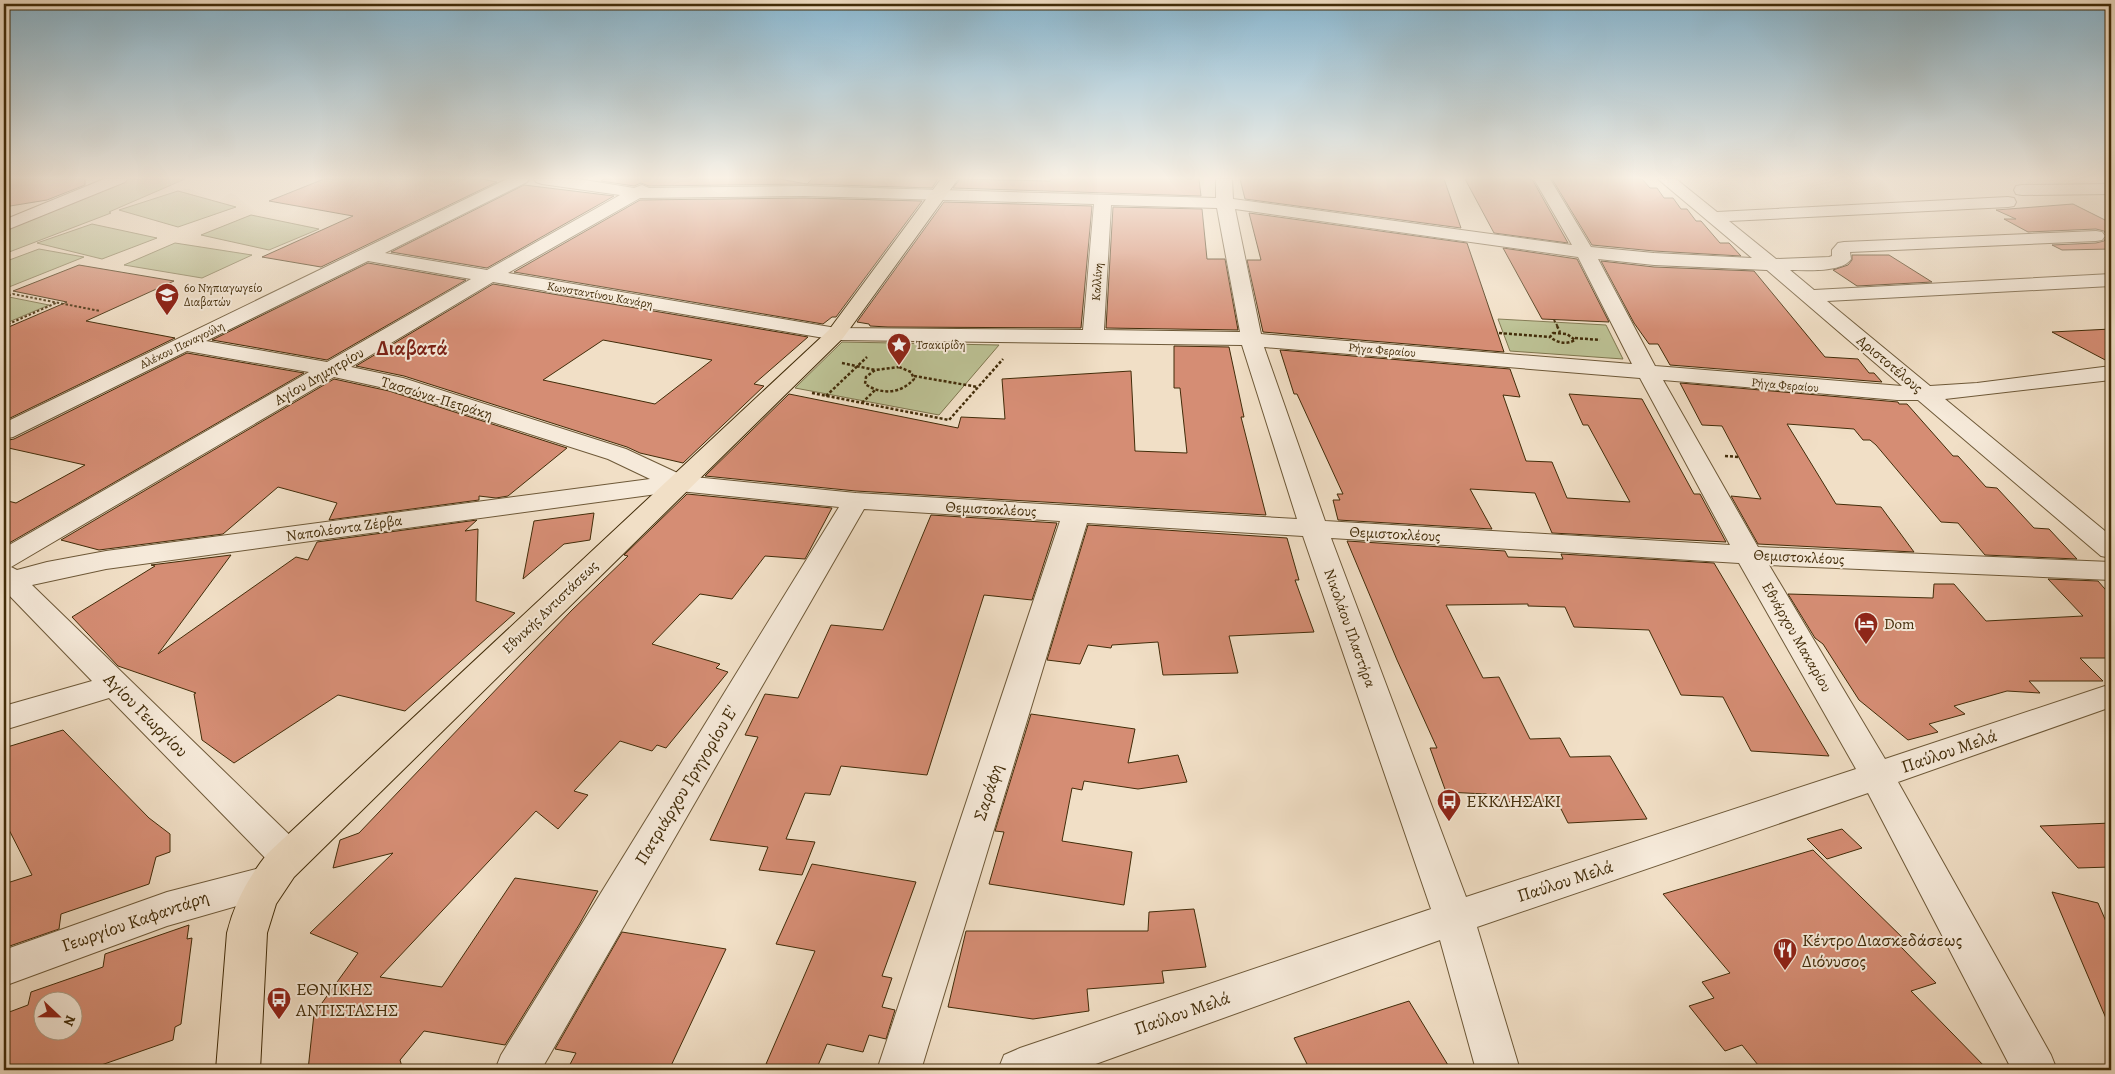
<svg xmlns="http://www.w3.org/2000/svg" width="2115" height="1074" font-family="Alegreya,serif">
  <rect width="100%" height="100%" fill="#f1dfc6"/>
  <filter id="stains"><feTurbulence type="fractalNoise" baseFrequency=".004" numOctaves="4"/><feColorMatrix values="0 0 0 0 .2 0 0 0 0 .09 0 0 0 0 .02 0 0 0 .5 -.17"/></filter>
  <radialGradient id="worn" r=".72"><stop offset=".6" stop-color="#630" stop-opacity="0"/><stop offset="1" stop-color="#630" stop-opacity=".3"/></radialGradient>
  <!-- green -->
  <g fill="#bcc194" stroke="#7f764e">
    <polygon points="126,179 185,179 109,212 111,213 4,254 4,230"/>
    <polygon points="178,191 236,207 178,227 119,210"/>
    <polygon points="251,215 319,229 269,250 201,235"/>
    <polygon points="92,224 157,238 102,259 37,243"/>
    <polygon points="175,243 252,255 202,278 124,265"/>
    <polygon points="39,249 84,257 4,289 4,262"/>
    <polygon points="9,297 49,305 4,324 4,299"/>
    <polygon points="1498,319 1606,325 1623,359 1510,351"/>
    <polygon points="842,342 999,345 939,415 795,388"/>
  </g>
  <!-- building -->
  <g fill="#d58d74" stroke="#422c09" fill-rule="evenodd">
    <polygon points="10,179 85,179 85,185 47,200 4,207"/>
    <polygon points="324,179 482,179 497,182 321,267 262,257 353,216 269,201"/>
    <polygon points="604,179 779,179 807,184 812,179 938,179 932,188 804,184 649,186 641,183 634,186 601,181"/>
    <polygon points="960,179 1050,181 1051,179 1199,179 1201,196 953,188"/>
    <polygon points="1240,179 1444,179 1461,228 1245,199"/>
    <polygon points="1465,179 1532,179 1568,243 1494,233"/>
    <polygon points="1552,179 1642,179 1650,188 1657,188 1664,198 1673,198 1681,209 1687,209 1696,221 1701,221 1720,243 1729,243 1741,256 1654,251 1592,245"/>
    <polygon points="524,185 614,196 487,268 391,252"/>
    <polygon points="804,198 922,201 836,317 832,317 823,324 514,272 640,200"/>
    <polygon points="944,202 1092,206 1081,328 888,327 870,326 869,324 857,322"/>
    <polygon points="2073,204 2111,223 2111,249 2062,250 2052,245 2096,243 2104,241 2107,236 2104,231 2096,229 2028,232 2004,219 2016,219 1996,210"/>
    <polygon points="1113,207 1202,209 1207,259 1225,259 1238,330 1106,328"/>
    <polygon points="1249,213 1467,243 1504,352 1263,332 1247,260 1261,260"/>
    <polygon points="1503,248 1577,259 1609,322 1542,319"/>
    <polygon points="1852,255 1889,255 1932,282 1857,286 1833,270 1848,265 1852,260"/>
    <polygon points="1601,261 1654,267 1754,271 1825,357 1858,359 1869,373 1874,373 1882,382 1670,365 1658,344 1649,344 1634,323"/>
    <polygon points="368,263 466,280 327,360 212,340"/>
    <polygon points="79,265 174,281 86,321 175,338 4,421 4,329 67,302 13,291"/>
    <path d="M493,284L808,337L754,384L764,386L683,463L640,453L627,447L404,376L356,366ZM603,340L712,360L655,404L543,380Z"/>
    <polygon points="2111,329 2111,363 2052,332"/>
    <polygon points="1174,346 1229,347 1244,417 1241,417 1266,515 856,491 705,476 789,394 958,428 961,417 1005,419 1002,379 1131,371 1135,451 1187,453 1180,388 1174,388"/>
    <polygon points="1280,350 1510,369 1520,397 1503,395 1526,461 1552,462 1567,498 1630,502 1588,425 1583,425 1569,394 1642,399 1694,494 1700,494 1726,542 1552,533 1535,493 1470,489 1492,529 1338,520 1333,500 1340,500 1337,494 1343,494 1297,394 1294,394"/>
    <polygon points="187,353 304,373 4,546 4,500 16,503 85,465 4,447 4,441 14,439"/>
    <polygon points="334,379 389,391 567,448 508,496 496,498 479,496 479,500 329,520 337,503 278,487 223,534 99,550 61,540"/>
    <polygon points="1680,383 1898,402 1899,404 1907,404 1953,456 1958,456 1986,487 1997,488 2034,528 2049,529 2077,559 1985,555 1958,523 1941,522 1876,445 1870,440 1863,440 1854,429 1787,424 1836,504 1881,507 1914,552 1758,544 1731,496 1761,499 1722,426 1702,425"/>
    <polygon points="687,494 832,508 805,559 765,556 732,599 700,594 652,644 720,664 716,668 728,672 666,748 657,745 652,751 620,741 574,791 588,795 558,829 536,811 380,977 442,987 515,878 598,891 579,925 505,1045 424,1031 400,1060 403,1070 308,1070 314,1014 358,953 310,933 393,853 333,868 340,840 359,833 571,611 628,556 624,555"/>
    <polygon points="594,513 590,540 564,544 523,579 534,521"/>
    <polygon points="931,515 1057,523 1032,600 984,595 927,775 841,766 830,795 805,793 786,839 815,842 802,875 759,870 768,847 710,840 758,737 745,735 765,694 798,698 831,625 883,630"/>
    <polygon points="477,520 465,531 478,529 476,601 515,613 405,711 338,695 234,763 202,740 194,694 196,693 118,666 72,617 155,566 151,565 231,555 158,654 296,557 308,560 317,542"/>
    <polygon points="1088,525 1287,538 1299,580 1295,580 1314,632 1229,636 1238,673 1163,675 1158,642 1112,645 1111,648 1088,645 1080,664 1047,660"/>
    <polygon points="1347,541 1505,551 1508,557 1563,559 1561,554 1714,563 1829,756 1751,751 1723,697 1681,695 1649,630 1574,627 1565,607 1528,606 1528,604 1446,605 1483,678 1499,677 1530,739 1560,738 1570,757 1610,756 1647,819 1568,823 1557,801 1503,802 1486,794 1446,792 1430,748 1437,748 1397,660"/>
    <polygon points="2048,579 2098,581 2111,596 2111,658 2080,658 2103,681 2029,681 2040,693 2007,691 1954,706 1965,714 1929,724 1938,732 1908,740 1859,700 1823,644 1815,638 1788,594 1933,598 1934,584 1954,584 1986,621 2083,616"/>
    <polygon points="1031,714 1135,729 1128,763 1178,755 1187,782 1138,789 1084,781 1082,790 1072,788 1062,841 1132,852 1124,905 989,884 1004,832 995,831"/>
    <polygon points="63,730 149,818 170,834 170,852 156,857 149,884 61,914 59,929 4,948 4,884 32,875 4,820 4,748"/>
    <polygon points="2111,823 2111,867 2078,868 2040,826"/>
    <polygon points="1842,829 1862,848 1827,859 1807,839"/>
    <polygon points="1813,850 1909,944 1901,947 1936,983 1911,991 1988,1070 1762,1070 1742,1045 1725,1051 1689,1006 1714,998 1702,982 1730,973 1663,894"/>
    <polygon points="812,864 916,882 882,976 892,978 882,1007 895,1010 886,1039 869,1035 863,1052 827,1044 816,1070 794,1070 766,1064 815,951 776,944"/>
    <polygon points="2052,892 2098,903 2111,933 2111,1030"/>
    <polygon points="1194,909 1206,967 1162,971 1164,983 1087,989 1089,1011 1033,1019 948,1007 966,931 1148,931 1149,912"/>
    <path d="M189,925L187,939L192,938L181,1024L175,1027L173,1040L87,1070H4V1014L28,1005L31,992L103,967L105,954ZM42,1002H72V1032H42Z"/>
    <polygon points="622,932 726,949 669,1070 567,1070 576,1053 555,1049"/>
    <polygon points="1409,1001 1451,1070 1310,1070 1294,1038"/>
  </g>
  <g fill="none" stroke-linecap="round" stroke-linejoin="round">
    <defs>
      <g id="minor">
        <polygon points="104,179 127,179 125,182 4,231 4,220"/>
        <path d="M507,179H529L527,182L385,253L487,270L620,195L542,184L536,182L534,179H578L634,188L642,185L649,188L804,186L1216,198V179H1232L1233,199L1572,245L1534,179H1550L1591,247L1654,253L1752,258L1658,179H1676L1717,212L2008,197L2014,198L2016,202L2014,206L2008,207L1729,221L1776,259L1829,257L1832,256V250L1838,243L1844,242L2096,231L2102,232L2105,236L2102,240L2096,241L1850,252L1851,259C1842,273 1805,270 1790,270L1814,290L2111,274V286L1827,301L1930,386L1977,383L2111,366V380L1945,399L2111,536V558L2101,556L1918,400H1897L1663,380L1758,547L2111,562V580L1769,565L1885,759L2111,684V707L1898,782L2051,1055L2057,1070H2012L1868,793L1477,927L1520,1070H1476L1440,940L1079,1070H998L1004,1055L1020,1048L1431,909L1303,536L1087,523L921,1070H877L1060,521L864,509L541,1070H495L501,1055L839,507L679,491L106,569L32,585L301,846L307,857L301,868L288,873L275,868L109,698L4,730V706L92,681L4,590V548L309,372L187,351L13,437L4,439V423ZM804,196L1094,204L1083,330L836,328L508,273L640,198ZM1111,205L1217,208L1240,332L1104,330ZM1235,209L1578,257L1632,364L1261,334ZM1598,259L1654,265L1767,270L1902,386L1655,366ZM368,261L471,279L327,362L206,341ZM493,282L836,340L1242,345L1297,519L856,493L684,476L626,449L403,378L351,367ZM1264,347L1640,378L1730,545L1325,521ZM334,377L389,389L608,459L650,479L106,551L47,562L17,570L11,567ZM1331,538L1739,563L1856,769L1466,897Z"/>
        <polygon points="2111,184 2111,194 2022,195 2016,194 2014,190 2016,186 2022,185"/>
        <polygon points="268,866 282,871 287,882 282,893 167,926 4,986 4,950 167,892"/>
      </g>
      <path id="major" d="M941,179H958L843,338L294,877L276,904L267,933L260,1070H216L227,933C234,904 248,878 267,854L829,330Z"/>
    </defs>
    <!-- minor casing -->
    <use href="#minor" stroke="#6e5938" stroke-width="2"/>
    <!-- major casing -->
    <use href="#major" stroke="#422c09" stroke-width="2"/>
    <!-- path-far1 -->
    <g stroke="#422c09" stroke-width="2" stroke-dasharray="2.5 2" stroke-linecap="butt">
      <polyline points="4,297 13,294 100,311"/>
      <polyline points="1554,320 1558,327"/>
      <polyline points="4,326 56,303"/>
    </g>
    <!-- path -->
    <g stroke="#422c09" stroke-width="2.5" stroke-dasharray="3 2" stroke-linecap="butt">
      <polyline points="1557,326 1560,332"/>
      <polyline points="1499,333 1550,337"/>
      <path d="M1553,333L1567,334L1575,340C1566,345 1558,343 1550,337Z"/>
      <polyline points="1575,338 1600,340"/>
      <polyline points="842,363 875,370"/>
      <path d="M899,367L911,372L914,379C901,394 881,395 865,384L866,377L875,370Z"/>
      <polyline points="914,376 978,387"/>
      <polyline points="812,393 949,420 1003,359"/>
      <polyline points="826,396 867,357"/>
      <polyline points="862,403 875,390"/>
      <polyline points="1725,456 1739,457"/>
    </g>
    <!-- minor -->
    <use href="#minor" fill="#f6eada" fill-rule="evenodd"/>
    <!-- major -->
    <use href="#major" fill="#f1dfc6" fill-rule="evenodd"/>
  </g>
  <!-- sky -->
  <linearGradient id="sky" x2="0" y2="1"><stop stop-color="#89b8d2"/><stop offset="0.54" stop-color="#f9f1e5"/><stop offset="1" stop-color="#f9f1e5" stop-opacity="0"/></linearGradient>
  <rect width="2115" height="330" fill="url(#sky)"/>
  <!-- icons -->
  <defs>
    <symbol id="school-pin" viewBox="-11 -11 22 30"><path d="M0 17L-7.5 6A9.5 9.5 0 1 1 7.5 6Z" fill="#8f2418" stroke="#f6eada"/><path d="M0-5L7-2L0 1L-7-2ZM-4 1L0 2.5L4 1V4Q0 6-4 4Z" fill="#fff"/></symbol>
    <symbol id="sight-pin" viewBox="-11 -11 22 30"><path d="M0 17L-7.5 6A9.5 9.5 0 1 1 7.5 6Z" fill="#8f2418" stroke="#f6eada"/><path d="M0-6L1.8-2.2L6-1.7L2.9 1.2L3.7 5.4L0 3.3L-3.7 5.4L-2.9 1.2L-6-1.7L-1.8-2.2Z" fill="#fff"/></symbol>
    <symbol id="hotel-pin" viewBox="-11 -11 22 30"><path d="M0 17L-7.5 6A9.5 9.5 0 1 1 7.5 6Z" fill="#8f2418" stroke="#f6eada"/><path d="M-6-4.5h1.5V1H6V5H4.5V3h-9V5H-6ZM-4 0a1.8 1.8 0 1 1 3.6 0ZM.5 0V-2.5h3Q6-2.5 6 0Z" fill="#fff"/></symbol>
    <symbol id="bus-pin" viewBox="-11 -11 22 30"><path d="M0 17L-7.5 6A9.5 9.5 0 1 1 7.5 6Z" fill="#8f2418" stroke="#f6eada"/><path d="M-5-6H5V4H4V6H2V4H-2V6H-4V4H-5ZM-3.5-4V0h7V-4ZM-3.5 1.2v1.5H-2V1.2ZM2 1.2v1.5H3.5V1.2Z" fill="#fff"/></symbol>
    <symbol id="restaurant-pin" viewBox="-11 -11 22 30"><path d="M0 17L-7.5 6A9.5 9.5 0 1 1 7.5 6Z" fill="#8f2418" stroke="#f6eada"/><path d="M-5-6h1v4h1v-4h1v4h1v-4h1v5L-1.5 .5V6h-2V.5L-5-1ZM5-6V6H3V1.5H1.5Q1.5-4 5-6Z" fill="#fff"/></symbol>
  </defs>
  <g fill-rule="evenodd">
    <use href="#school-pin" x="153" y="281" width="28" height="38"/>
    <use href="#sight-pin" x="885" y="331" width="28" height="38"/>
    <use href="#hotel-pin" x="1852" y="610" width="28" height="38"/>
    <use href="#bus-pin" x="1435" y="787" width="28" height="38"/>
    <use href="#restaurant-pin" x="1771" y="936" width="28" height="38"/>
    <use href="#bus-pin" x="265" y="985" width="28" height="38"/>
  </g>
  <g text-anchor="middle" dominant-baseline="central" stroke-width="4" stroke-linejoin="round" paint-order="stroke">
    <!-- far-street labels -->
    <g font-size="12" fill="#422c09" stroke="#f6eada">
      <text transform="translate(1097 282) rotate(-86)">Καλλίνη</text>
      <text transform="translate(600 295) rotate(10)">Κωνσταντίνου Κανάρη</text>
      <text transform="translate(182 345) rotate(-26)">Αλέκου Παναγούλη</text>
      <text transform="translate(1382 350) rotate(5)">Ρήγα Φεραίου</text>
      <text transform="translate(1785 385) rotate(5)">Ρήγα Φεραίου</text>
    </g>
    <!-- far-poi labels -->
    <g font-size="12" fill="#422c09" stroke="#f6eada" text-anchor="start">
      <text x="184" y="288">6ο Νηπιαγωγείο<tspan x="184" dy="14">Διαβατών</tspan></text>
      <text x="916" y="345">Τσακιρίδη</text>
    </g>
    <!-- street labels -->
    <g font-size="15" fill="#422c09" stroke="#f6eada">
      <text transform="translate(1890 364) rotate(40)">Αριστοτέλους</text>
      <text transform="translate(319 376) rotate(-30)">Αγίου Δημητρίου</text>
      <text transform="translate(437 398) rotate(17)">Τασσώνα-Πετράκη</text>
      <text transform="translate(991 509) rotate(3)">Θεμιστοκλέους</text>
      <text transform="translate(344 528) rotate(-8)">Ναπολέοντα Ζέρβα</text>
      <text transform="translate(1395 534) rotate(3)">Θεμιστοκλέους</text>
      <text transform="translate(1799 557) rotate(3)">Θεμιστοκλέους</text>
      <text transform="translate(550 607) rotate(-44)">Εθνικής Αντιστάσεως</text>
      <text transform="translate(1350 628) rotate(70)">Νικολάου Πλαστήρα</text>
      <text transform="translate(1797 637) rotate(60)">Εθνάρχου Μακαρίου</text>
    </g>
    <!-- poi labels -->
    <g font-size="15" fill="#422c09" stroke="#f6eada" text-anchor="start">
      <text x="1884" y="624">Dom</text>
    </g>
    <!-- near-street labels -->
    <g font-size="18" fill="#422c09" stroke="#f6eada">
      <text transform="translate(146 715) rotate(45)">Αγίου Γεωργίου</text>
      <text transform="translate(1949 751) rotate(-19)">Παύλου Μελά</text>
      <text transform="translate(686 785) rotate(-59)">Πατριάρχου Γρηγορίου Ε'</text>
      <text transform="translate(988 792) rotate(-72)">Σαράφη</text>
      <text transform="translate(1565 881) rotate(-18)">Παύλου Μελά</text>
      <text transform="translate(135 921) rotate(-19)">Γεωργίου Καφαντάρη</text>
      <text transform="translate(1182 1013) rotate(-19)">Παύλου Μελά</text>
    </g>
    <!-- near-poi labels -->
    <g font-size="18" fill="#422c09" stroke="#f6eada" text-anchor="start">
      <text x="1466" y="801">ΕΚΚΛΗΣΑΚΙ</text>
      <text x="1802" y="940">Κέντρο Διασκεδάσεως<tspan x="1802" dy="21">Διόνυσος</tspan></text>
      <text x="296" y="989">ΕΘΝΙΚΗΣ<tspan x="296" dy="21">ΑΝΤΙΣΤΑΣΗΣ</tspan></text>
    </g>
    <!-- far-town labels -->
    <g font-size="21" font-weight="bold" fill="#7a1f14" stroke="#f6eada">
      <text x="412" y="348">Διαβατά</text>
    </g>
  </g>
  <!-- margin -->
  <rect width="2115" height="1074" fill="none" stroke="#f1dfc6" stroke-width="20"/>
  <rect x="5" y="5" width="2105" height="1064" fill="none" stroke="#422c09" stroke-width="2.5"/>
  <rect x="10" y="10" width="2095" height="1054" fill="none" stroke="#422c09"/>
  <!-- north arrow -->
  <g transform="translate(58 1016) rotate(112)"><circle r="24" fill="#f6eada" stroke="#ae9e86"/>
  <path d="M0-4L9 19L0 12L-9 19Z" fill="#8f2418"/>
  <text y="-8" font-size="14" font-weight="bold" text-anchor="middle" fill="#422c09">N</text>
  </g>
  <rect width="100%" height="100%" filter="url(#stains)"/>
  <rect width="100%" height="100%" fill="url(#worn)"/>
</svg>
